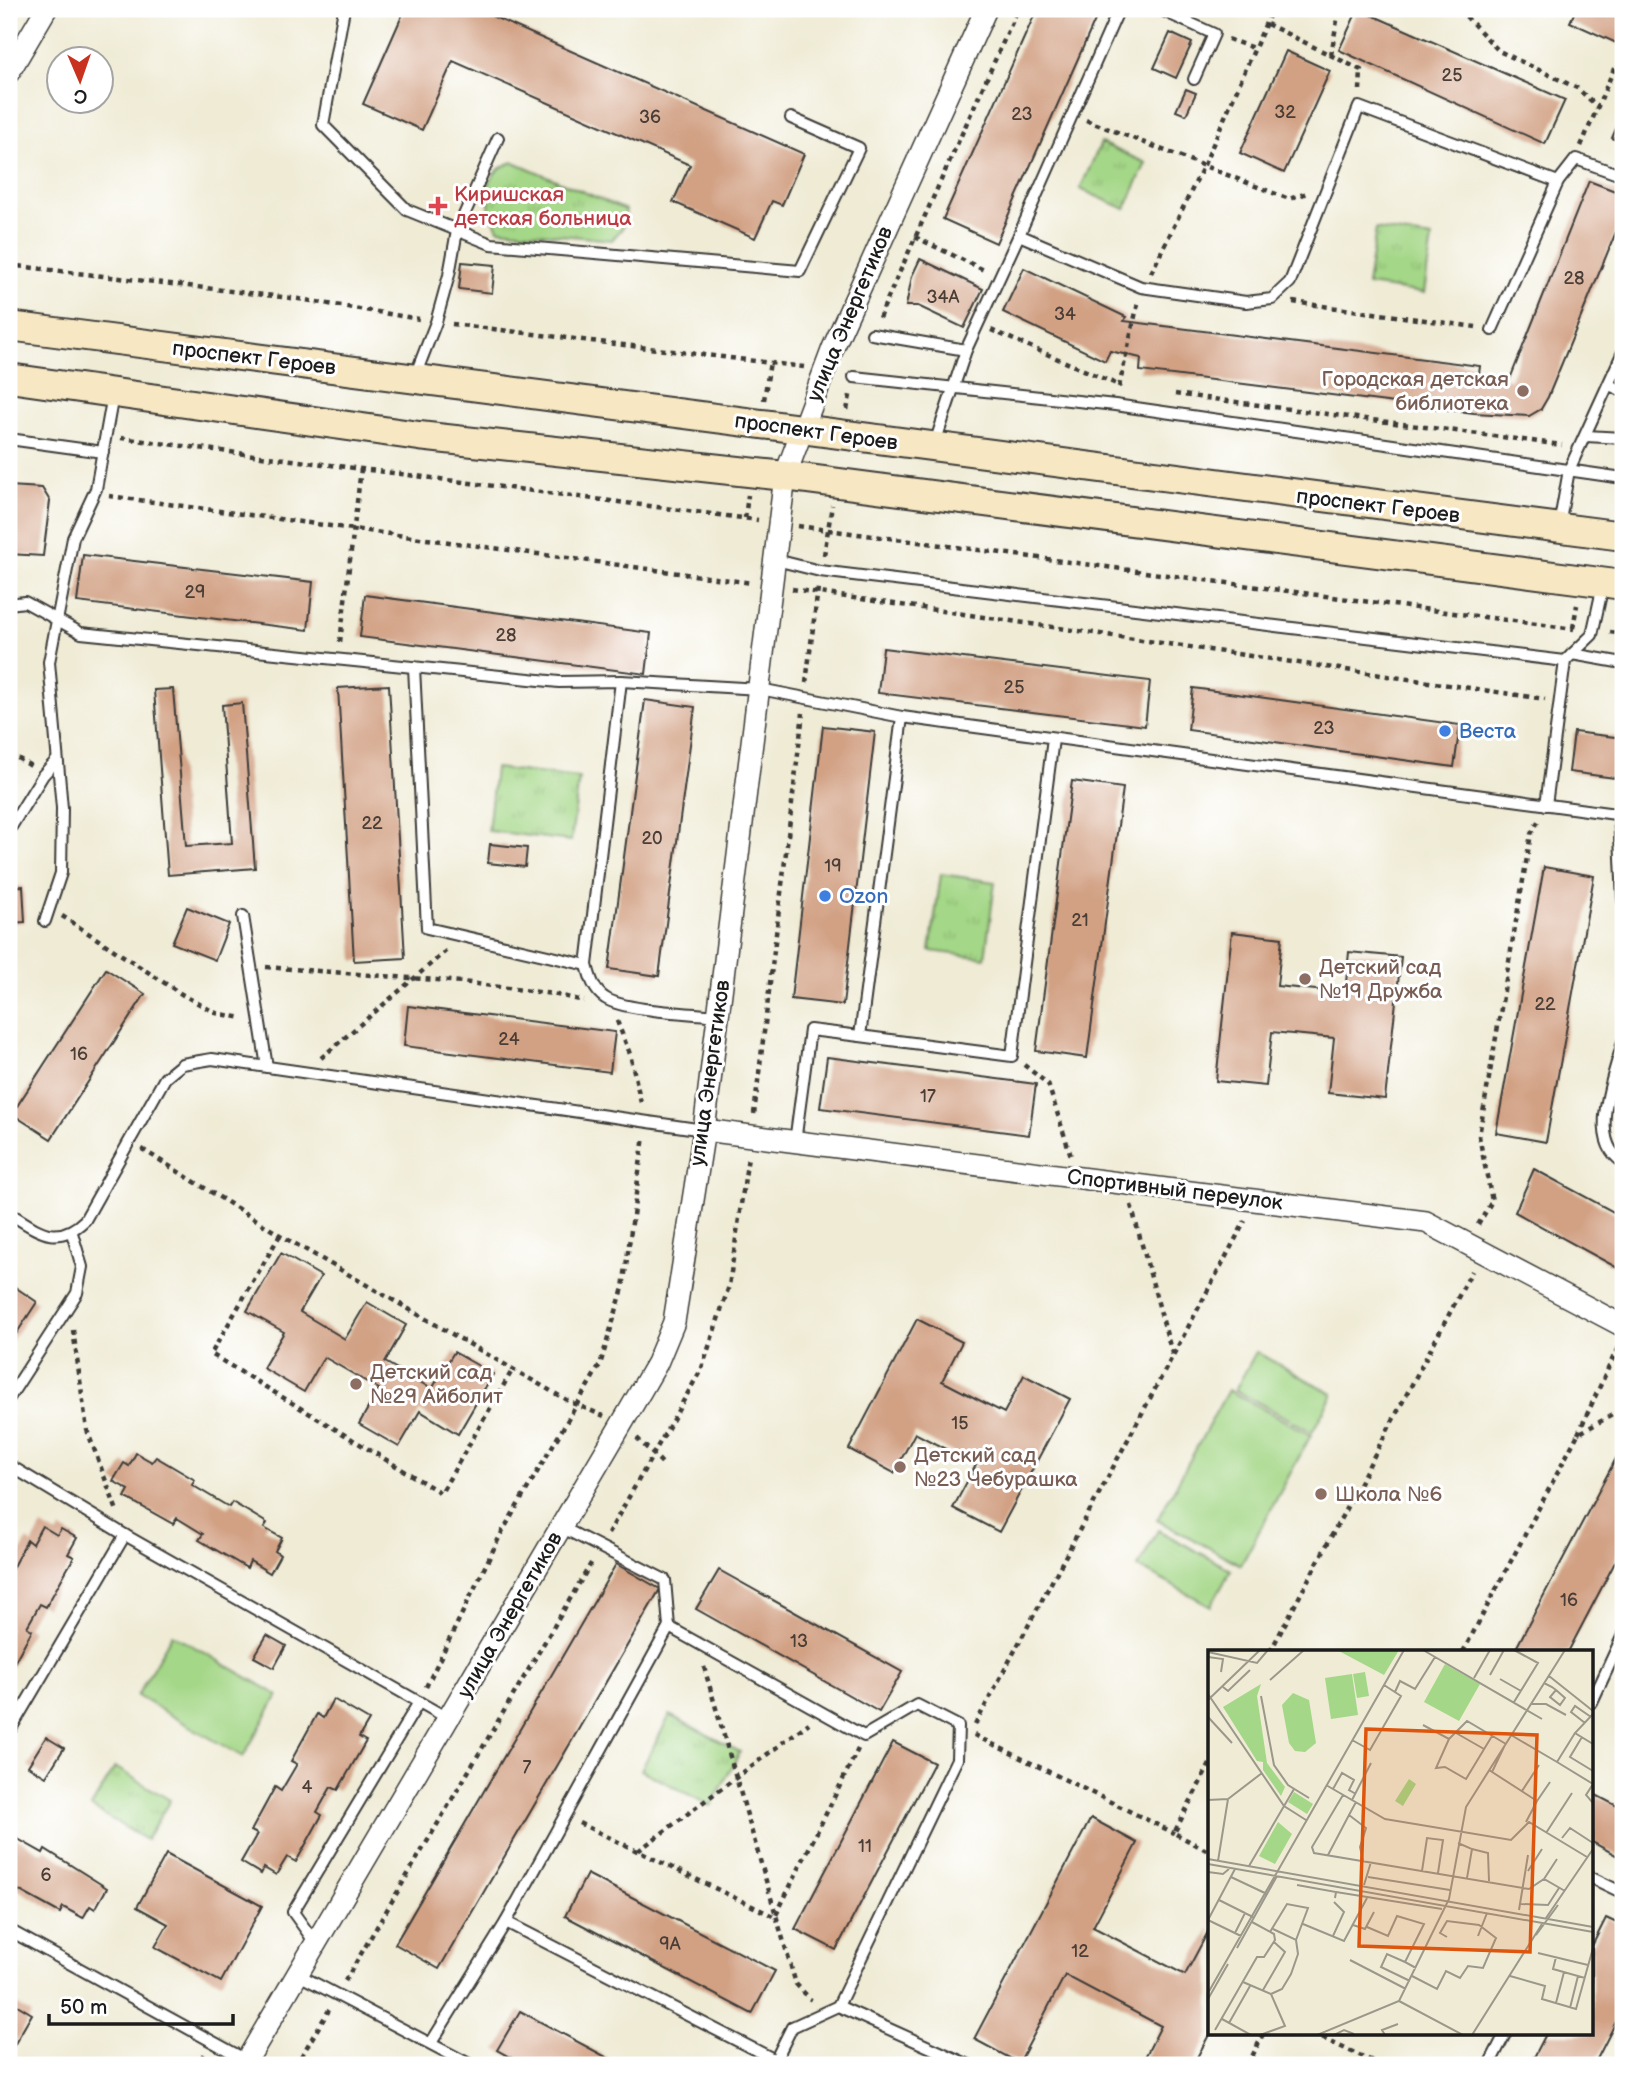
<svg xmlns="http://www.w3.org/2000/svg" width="1632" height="2074" font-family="'Balsamiq Sans',sans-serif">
  <defs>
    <pattern id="grass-tufts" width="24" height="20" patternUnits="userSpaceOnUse" patternTransform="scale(1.75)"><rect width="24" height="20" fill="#a4d787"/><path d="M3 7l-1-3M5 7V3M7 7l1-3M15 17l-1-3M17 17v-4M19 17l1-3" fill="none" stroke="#8db874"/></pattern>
  </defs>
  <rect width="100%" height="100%" fill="#fff"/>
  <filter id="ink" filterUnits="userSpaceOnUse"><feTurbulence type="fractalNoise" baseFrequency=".0143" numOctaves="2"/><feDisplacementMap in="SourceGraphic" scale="14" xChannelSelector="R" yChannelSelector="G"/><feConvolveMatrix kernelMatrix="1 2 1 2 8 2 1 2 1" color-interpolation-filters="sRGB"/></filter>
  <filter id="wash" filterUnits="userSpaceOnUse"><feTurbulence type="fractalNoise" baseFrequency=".00686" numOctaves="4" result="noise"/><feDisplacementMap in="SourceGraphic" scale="28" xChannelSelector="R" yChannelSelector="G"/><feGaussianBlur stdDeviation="1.57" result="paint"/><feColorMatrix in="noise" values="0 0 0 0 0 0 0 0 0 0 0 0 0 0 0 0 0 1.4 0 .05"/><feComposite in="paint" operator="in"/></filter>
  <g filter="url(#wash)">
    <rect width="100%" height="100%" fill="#efebd5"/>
    <!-- grass -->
    <g fill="url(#grass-tufts)" stroke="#607a52" stroke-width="2">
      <polygon points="1101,143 1146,163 1125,209 1080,189"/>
      <path d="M514,162L626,210L623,227L612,240L498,229C484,203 481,171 514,162Z"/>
      <polygon points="1376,229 1432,238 1424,293 1367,285"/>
      <polygon points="495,768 579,778 571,841 488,831"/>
      <polygon points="941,874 995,882 985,958 930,951"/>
      <polygon points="670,1715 740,1752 711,1806 641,1770"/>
      <polygon points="115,1767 170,1800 146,1840 91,1807"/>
    </g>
    <!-- pitch -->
    <g fill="#a4d787" stroke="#607a52" stroke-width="2">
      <polygon points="1256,1352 1333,1394 1312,1432 1235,1390"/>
      <polygon points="1228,1390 1311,1435 1241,1565 1157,1520"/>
      <polygon points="1158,1530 1231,1570 1211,1606 1138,1567"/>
      <polygon points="172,1634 278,1695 243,1757 137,1696"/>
    </g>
    <g id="blocks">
      <!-- building -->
      <g fill="#d2a184">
        <polygon points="405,9 476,9 804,154 782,205 772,201 755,238 673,202 690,165 453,61 422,130 363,104"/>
        <polygon points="1037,9 1100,9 996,243 943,219"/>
        <polygon points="1358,9 1565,100 1545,144 1339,50"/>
        <polygon points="1576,9 1623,9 1623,46 1570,22"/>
        <polygon points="1170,33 1192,43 1176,78 1154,68"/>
        <polygon points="1286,51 1330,71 1284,173 1240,153"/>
        <polygon points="1186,89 1196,93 1186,115 1176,111"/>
        <polygon points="1623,113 1623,143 1612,138"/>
        <polygon points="1589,181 1623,194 1623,215 1548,397 1541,409 1529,416 1474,413 1140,371 1141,358 1110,351 1105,361 1003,312 1024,268 1126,317 1124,321 1480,366 1479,374 1510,379"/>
        <polygon points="920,259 983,289 964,328 918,306 906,306 912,276"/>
        <polygon points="462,262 495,265 492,293 459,289"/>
        <polygon points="9,486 42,488 50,501 43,556 9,554"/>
        <polygon points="83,555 313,582 308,630 77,602"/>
        <polygon points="365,595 651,633 646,674 360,637"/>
        <polygon points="883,648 1150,681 1145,726 878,693"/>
        <polygon points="389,685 405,958 354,961 338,688"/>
        <polygon points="1193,688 1460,725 1454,767 1188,730"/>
        <polygon points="173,689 186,846 232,843 222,705 242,703 255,868 168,875 154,690"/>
        <polygon points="645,700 695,707 659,976 609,969"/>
        <polygon points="823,726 875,732 843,1005 791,999"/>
        <polygon points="1574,732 1623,738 1623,779 1569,772"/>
        <polygon points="1072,781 1123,788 1087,1058 1036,1051"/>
        <polygon points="490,844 527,848 525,867 488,863"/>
        <polygon points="1544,867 1594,876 1546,1142 1496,1133"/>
        <polygon points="23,886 25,922 9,923 9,887"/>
        <polygon points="187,907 229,924 215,960 172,943"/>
        <polygon points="1232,932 1282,938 1277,986 1345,993 1349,952 1401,957 1385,1099 1328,1093 1334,1038 1272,1032 1266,1086 1216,1081"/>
        <polygon points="106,969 145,994 51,1139 12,1114"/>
        <polygon points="408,1006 615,1032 610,1072 404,1046"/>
        <polygon points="827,1057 1036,1084 1029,1135 820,1108"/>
        <polygon points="1534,1169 1623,1217 1623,1271 1515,1212"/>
        <polygon points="281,1253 321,1276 300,1312 345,1339 367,1302 406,1325 385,1362 432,1389 454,1352 493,1374 458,1434 420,1411 399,1447 359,1424 379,1389 324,1357 304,1392 263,1368 284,1332 247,1311"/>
        <polygon points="9,1283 37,1302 9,1345"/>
        <polygon points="917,1319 962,1342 942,1381 1004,1413 1024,1375 1070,1399 999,1532 953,1508 976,1465 915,1433 894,1473 849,1449"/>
        <polygon points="1623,1445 1623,1547 1568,1652 1514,1652"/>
        <polygon points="136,1453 152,1462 156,1457 195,1480 192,1485 229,1507 232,1502 267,1523 264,1528 282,1538 275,1551 280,1555 270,1573 250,1561 247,1568 199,1540 203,1534 177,1518 173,1524 125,1497 129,1490 113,1481 124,1463 129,1466"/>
        <polygon points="42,1526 57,1535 61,1529 77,1538 68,1554 74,1557 46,1607 40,1604 27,1627 32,1630 9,1672 9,1586 12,1579 9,1574 27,1540 32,1544"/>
        <polygon points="616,1564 660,1589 439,1969 395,1944"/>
        <polygon points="719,1570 902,1672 879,1712 696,1609"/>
        <polygon points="267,1635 286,1646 274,1668 254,1657"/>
        <polygon points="333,1699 369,1720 359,1737 366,1741 338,1790 331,1787 317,1812 322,1815 296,1862 287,1857 276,1875 264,1868 261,1874 241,1862 257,1834 251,1831 275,1787 281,1791 297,1764 291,1761 317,1714 323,1718"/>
        <polygon points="46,1737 64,1748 46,1777 28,1766"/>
        <polygon points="893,1742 934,1763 836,1950 795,1929"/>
        <polygon points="1592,1793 1623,1809 1623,1859 1592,1842"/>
        <polygon points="1091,1818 1137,1843 1093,1927 1185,1975 1210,1928 1210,2033 1193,2065 1141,2065 1161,2026 1065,1975 1019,2063 974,2039"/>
        <polygon points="9,1834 43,1853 45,1849 107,1888 95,1909 90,1906 83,1918 63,1907 60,1913 9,1885 12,1878 9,1877"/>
        <polygon points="166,1854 262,1906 221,1982 155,1947 168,1924 137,1907"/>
        <polygon points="587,1874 775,1971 752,2014 565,1916"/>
        <polygon points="1606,1918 1623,1926 1623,2008 1594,2065 1530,2065 1546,2034 1592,2034 1592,1946"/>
        <polygon points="9,2000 32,2014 9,2054"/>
        <polygon points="520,2011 621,2065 524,2065 497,2050"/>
      </g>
    </g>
  </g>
  <g filter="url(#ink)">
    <use href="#blocks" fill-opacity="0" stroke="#3c3b38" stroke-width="2"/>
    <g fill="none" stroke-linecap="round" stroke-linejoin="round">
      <defs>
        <g id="service">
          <polyline points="344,9 323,125 407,210 491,244 800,271 859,148 791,118"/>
          <polyline points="1119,9 1019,235 1141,287 1246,302 1272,299 1290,282 1359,107 1558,182"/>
          <polyline points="1159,9 1214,34 1194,79"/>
          <polyline points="1492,330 1558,182 1576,159 1623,176"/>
          <polyline points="872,334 966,350"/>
          <polyline points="415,376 436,322 449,275 457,231 498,138"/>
          <polyline points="854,377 1115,405 1623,478"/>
          <polyline points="1609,385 1623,391"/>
          <polyline points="1586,436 1623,438"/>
          <polyline points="9,439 103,452"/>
          <polyline points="934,446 966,350 1019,235"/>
          <polyline points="1559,526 1569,470 1623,352"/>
          <polyline points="776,560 820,571 1565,661"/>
          <polyline points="9,604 25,602 81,633 559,682 621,681 760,689 902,717 1623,815"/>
          <polyline points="1572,654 1623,663"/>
          <polyline points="414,667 427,928 587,965"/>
          <path d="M621,681L587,965C590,977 594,991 605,998C624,1011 692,1013 718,1016"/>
          <polyline points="902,717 860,1036 1012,1056 1053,739"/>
          <polyline points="1546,805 1565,661 1592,635 1603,585"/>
          <polyline points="1619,814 1623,901"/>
          <polyline points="9,830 43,775 56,761"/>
          <polyline points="243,916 267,1067"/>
          <polyline points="45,921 61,873 62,808 49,662 73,538 96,489 113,395"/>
          <path d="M1623,1041C1615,1075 1586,1140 1623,1162"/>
          <polyline points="795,1142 810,1030 860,1036"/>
          <path d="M9,1213C37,1230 56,1248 85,1220L165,1078L182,1064L212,1059L704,1130"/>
          <polyline points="9,1398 77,1293 82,1267 72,1233"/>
          <polyline points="9,1465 125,1535 449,1719"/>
          <polyline points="561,1527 665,1580 669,1627"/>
          <polyline points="1592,1702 1623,1635"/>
          <polyline points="9,1732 125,1535"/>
          <polyline points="1592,1878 1623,1893"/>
          <polyline points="506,1922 775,2060"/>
          <polyline points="9,1930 246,2060"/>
          <polyline points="316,1944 293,1912 419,1702"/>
          <polyline points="297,1974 471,2065"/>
          <polyline points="431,2043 506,1922 669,1627 864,1736 917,1705 958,1726 957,1759 838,2006"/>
          <polyline points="773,2065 792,2027 838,2006 969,2065"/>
          <polyline points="1489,2065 1505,2034"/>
        </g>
        <g id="minor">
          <polyline points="9,72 46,9"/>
          <polyline points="704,1130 1426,1222 1623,1326"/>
          <polyline points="244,2065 631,1408 657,1363 674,1322 704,1130 785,476 833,348 986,9"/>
        </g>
        <g id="secondary">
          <polyline points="9,326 1623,536"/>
          <polyline points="9,378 419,436 785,476 1623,585"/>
        </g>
      </defs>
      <!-- service casing -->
      <use href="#service" stroke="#3c3b38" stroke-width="14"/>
      <!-- minor casing -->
      <use href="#minor" stroke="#3c3b38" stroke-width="24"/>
      <!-- secondary casing -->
      <use href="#secondary" stroke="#3c3b38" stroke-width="32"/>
      <!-- path -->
      <g stroke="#3c3b38" stroke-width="4.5" stroke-dasharray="5 5" stroke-linecap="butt">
        <polyline points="1459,9 1499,51 1577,88 1598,107"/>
        <polyline points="1267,24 1361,70 1360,90"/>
        <polyline points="1228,39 1256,49"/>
        <polyline points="1331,55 1339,9"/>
        <polyline points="1086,120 1289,199 1307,193"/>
        <polyline points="1581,146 1616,64"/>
        <polyline points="915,237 984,270"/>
        <polyline points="9,265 299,299 419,319"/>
        <polyline points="1151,273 1203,167 1272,9"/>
        <polyline points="1293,302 1476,327"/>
        <polyline points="879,318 1018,9"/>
        <polyline points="452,324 804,367"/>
        <polyline points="991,330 1121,386"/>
        <polyline points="1119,387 1138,303"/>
        <polyline points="1175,394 1562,445"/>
        <polyline points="764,400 770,362"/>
        <polyline points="847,410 851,391"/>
        <polyline points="121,438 758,520"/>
        <polyline points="109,496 752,583"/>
        <polyline points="745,518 748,495"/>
        <polyline points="798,526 1574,629"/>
        <polyline points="824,555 832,505"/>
        <polyline points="792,589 1545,699"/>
        <polyline points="1573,628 1577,605"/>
        <polyline points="1610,632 1623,634"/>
        <polyline points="340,642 361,469"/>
        <polyline points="806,683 818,588"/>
        <polyline points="9,753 31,766"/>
        <polyline points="62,916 183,995 216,1013 242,1018"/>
        <polyline points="266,967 462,982 553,994 584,1001"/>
        <polyline points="617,1021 630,1054 641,1103"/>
        <polyline points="321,1058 447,950"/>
        <polyline points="1024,1065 1048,1084 1071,1156"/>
        <polyline points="754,1114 803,713"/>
        <polyline points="142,1149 280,1235 570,1402 604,1416"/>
        <polyline points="1131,1205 1173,1357"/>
        <polyline points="1478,1225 1492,1201 1479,1136 1531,834 1540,818"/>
        <polyline points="280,1235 211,1354 441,1493 513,1369"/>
        <polyline points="73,1330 87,1430 117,1511"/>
        <polyline points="1578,1434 1618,1347"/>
        <polyline points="637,1438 664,1465"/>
        <polyline points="608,1534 702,1368 729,1286 748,1157"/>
        <polyline points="1270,1652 1472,1271"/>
        <polyline points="1463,1652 1578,1434 1623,1409"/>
        <polyline points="704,1667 796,1984 811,2000"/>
        <polyline points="426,1687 502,1532 600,1365 623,1288 644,1136"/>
        <polyline points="975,1725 1245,1221"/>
        <polyline points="974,1735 1174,1833"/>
        <polyline points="1210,1764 1174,1833 1210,1852"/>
        <polyline points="579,1823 775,1917 858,1749"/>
        <polyline points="638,1851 809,1723"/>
        <polyline points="345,1981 593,1560"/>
        <polyline points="1313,2034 1381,2065"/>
        <polyline points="197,2065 204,2054"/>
        <polyline points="296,2065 329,2010"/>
        <polyline points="1248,2065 1263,2034"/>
      </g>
      <!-- service -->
      <use href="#service" stroke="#fff" stroke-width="10"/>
      <!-- minor -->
      <use href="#minor" stroke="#fff" stroke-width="21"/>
      <!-- secondary -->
      <use href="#secondary" stroke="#f7e8c3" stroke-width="28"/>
    </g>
  </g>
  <!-- markers -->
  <path fill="#e0444e" stroke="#fff" stroke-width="2.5" d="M434.5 195.5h7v7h7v7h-7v7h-7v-7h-7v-7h7z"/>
  <g fill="#8d6e63" stroke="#fff" stroke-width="2.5">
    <circle cx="1523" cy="391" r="7"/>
    <circle cx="1305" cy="979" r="7"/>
    <circle cx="356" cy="1384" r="7"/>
    <circle cx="900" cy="1467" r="7"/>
    <circle cx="1321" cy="1494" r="7"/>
  </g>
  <g fill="#3f7fe0" stroke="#fff" stroke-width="2.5">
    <circle cx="1445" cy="731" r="7"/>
    <circle cx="825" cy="896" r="7"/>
  </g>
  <g text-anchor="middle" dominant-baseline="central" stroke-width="6" stroke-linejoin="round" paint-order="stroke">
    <!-- number labels -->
    <g font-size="18" fill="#4a3d36">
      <text x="1452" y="75">25</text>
      <text x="1285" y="112">32</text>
      <text x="1022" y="114">23</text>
      <text x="650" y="117">36</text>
      <text x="1574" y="278">28</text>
      <text x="943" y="297">34А</text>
      <text x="1065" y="314">34</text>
      <text x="195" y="592">29</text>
      <text x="506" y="635">28</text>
      <text x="1014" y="687">25</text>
      <text x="1324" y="728">23</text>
      <text x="372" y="823">22</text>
      <text x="652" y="838">20</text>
      <text x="833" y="866">19</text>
      <text x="1080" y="920">21</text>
      <text x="1545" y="1004">22</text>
      <text x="509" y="1039">24</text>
      <text x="79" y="1054">16</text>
      <text x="928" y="1096">17</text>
      <text x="960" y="1423">15</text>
      <text x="1569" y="1600">16</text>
      <text x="799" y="1641">13</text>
      <text x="527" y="1767">7</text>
      <text x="307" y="1787">4</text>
      <text x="865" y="1846">11</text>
      <text x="46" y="1875">6</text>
      <text x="670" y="1944">9А</text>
      <text x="1080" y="1951">12</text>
    </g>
    <!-- health labels -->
    <g font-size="21" fill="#be3a42" stroke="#fff" text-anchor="start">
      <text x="454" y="194">Киришская<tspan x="454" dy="24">детская больница</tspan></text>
    </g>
    <!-- street labels -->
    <g font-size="21" fill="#1c1c1c" stroke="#fff">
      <text transform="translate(850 314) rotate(-67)">улица Энергетиков</text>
      <text transform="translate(254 358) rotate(7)">проспект Героев</text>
      <text transform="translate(816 432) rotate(8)">проспект Героев</text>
      <text transform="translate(1378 506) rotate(7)">проспект Героев</text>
      <text transform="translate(710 1073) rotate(-82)">улица Энергетиков</text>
      <text transform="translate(1175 1190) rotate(7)">Спортивный переулок</text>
      <text transform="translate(510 1615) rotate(-60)">улица Энергетиков</text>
    </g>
    <!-- education labels -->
    <g font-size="21" fill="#785e54" stroke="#fff" text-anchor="start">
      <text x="1509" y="379" text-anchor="end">Городская детская<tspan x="1509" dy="24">библиотека</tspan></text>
      <text x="1319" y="967">Детский сад<tspan x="1319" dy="24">№19 Дружба</tspan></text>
      <text x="370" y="1372">Детский сад<tspan x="370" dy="24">№29 Айболит</tspan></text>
      <text x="914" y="1455">Детский сад<tspan x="914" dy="24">№23 Чебурашка</tspan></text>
      <text x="1335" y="1494">Школа №6</text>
    </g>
    <!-- shop labels -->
    <g font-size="21" fill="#366cbe" stroke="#fff" text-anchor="start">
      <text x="1459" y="731">Веста</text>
      <text x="839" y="896">Ozon</text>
    </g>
  </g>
  <!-- overview -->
  <g transform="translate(1208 1650)">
    <rect width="385" height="385" fill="#efebd5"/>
    <path d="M129,0H191L176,25ZM237,14L272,34L251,71L216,52ZM53,34L49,46L59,113L77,137L73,146L55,120V112L49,111L15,57ZM86,142L105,154L99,164L80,152ZM70,172L84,184L67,214L51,206Z" fill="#a4d787"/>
    <path d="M157,22L161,46L149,48L145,24ZM144,24L150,65L123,69L117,28ZM85,43L101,50L108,93L97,102L87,101L81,93L74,55ZM201,129L208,134L195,156L187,151Z" fill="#a4d787"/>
    <path fill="none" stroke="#9b988b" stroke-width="2" d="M215,0L334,69M0,2L49,13L60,0M0,7L15,9L13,22M282,25L296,0M341,26L385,61M266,28L282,0M292,29L313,41M62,30L96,0M336,33L344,37L348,40L357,48L352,55L342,47L348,40M15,37L20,41L42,20M187,42L192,31L207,39L227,7M0,44L76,156L98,170M53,46L66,115L80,135L101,148M0,50L52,0M306,52L330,13L306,0M323,54H338L358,65M385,64L367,83L385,94M0,67L24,93M377,73L363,62L367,56L383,67M215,75L241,89L259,71L298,94M248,83L276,99M303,85L349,112L367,83M374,87L362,107L385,121M241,89L228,118L237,117L258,129L284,86M144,90L162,100L193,46L176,35M349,112L385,134L378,145L385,153M281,120L329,151L318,172M284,122L296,97M118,135L177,169L303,190L321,172L379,207M125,139L134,123L146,130L141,140L148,144M314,141L331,115M135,145L104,197L106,203L321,239L336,229L357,241M0,150L20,149L54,123M144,150L163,113M329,151L342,132M148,152L141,165L158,178L152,197L155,211M338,183L364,143M354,188L362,178L385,193M250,193L264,199L259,228M264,199L280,203L281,231M120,205L141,165M0,209L385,277M10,211L20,149M0,214L385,282M41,216L86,139M214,221L219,188L235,190L230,223M320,221L334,199M0,222L15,224L21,219M23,227L59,244M160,227L242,240M336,229L349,209M89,235L128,242L127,248M156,235L163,212M128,242L234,259M11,250L37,263M313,254L340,255L351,238M311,260L320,205M338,268L385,199M0,270L27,219M0,270L33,286M95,274L136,291L159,248M145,275L157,279L166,262M159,277L180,286L189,266L216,274L197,312L208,318M62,282L79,254L100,258L88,290L65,279M27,283L37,263L45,267M328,285L350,255M125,286L136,262L126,252M270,286L279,263M29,298L69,226M330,303L380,315M348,307L345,319L377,328M142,310L198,339M197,312L179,304L173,317L202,331M204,326L229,339L238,321L252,328L260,316L275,318L288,288L271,275L239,271L232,283L239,287M302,326L337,336L334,349L368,359L385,298M35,332L63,344L77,376L52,385M55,340L77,302L66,292M0,343L196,0M63,344L74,339L83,324L90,304L88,290M0,349L20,314M191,351L255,385M348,353L356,322M362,358L370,326M14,369L43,385M21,373L42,336M7,380L49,307H56L67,290L66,284L44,272M109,385L191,351L241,249L258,157L357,0M126,385L136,380L146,384M177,385L174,380L190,374M264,385L334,274"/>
    <path fill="#de560d" fill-opacity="0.15" stroke="#de560d" stroke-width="3.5" d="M158,79L329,85L322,302L151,296Z"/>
    <rect width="385" height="385" fill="none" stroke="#1c1c1c" stroke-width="3.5"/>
  </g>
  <!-- margin -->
  <rect width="1632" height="2074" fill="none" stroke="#fff" stroke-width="35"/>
  <!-- north arrow -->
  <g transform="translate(80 80) rotate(178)"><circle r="33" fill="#ffffff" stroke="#a4a4a4" stroke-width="2"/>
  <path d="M0-5L12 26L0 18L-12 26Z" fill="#c8321e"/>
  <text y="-10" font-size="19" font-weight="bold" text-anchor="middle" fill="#1c1c1c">С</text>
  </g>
  <!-- scale -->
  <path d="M49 2014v10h184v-10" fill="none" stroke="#1c1c1c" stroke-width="3.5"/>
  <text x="60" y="2014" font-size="21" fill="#1c1c1c" stroke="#ffffff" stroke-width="5" paint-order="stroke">50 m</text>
</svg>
